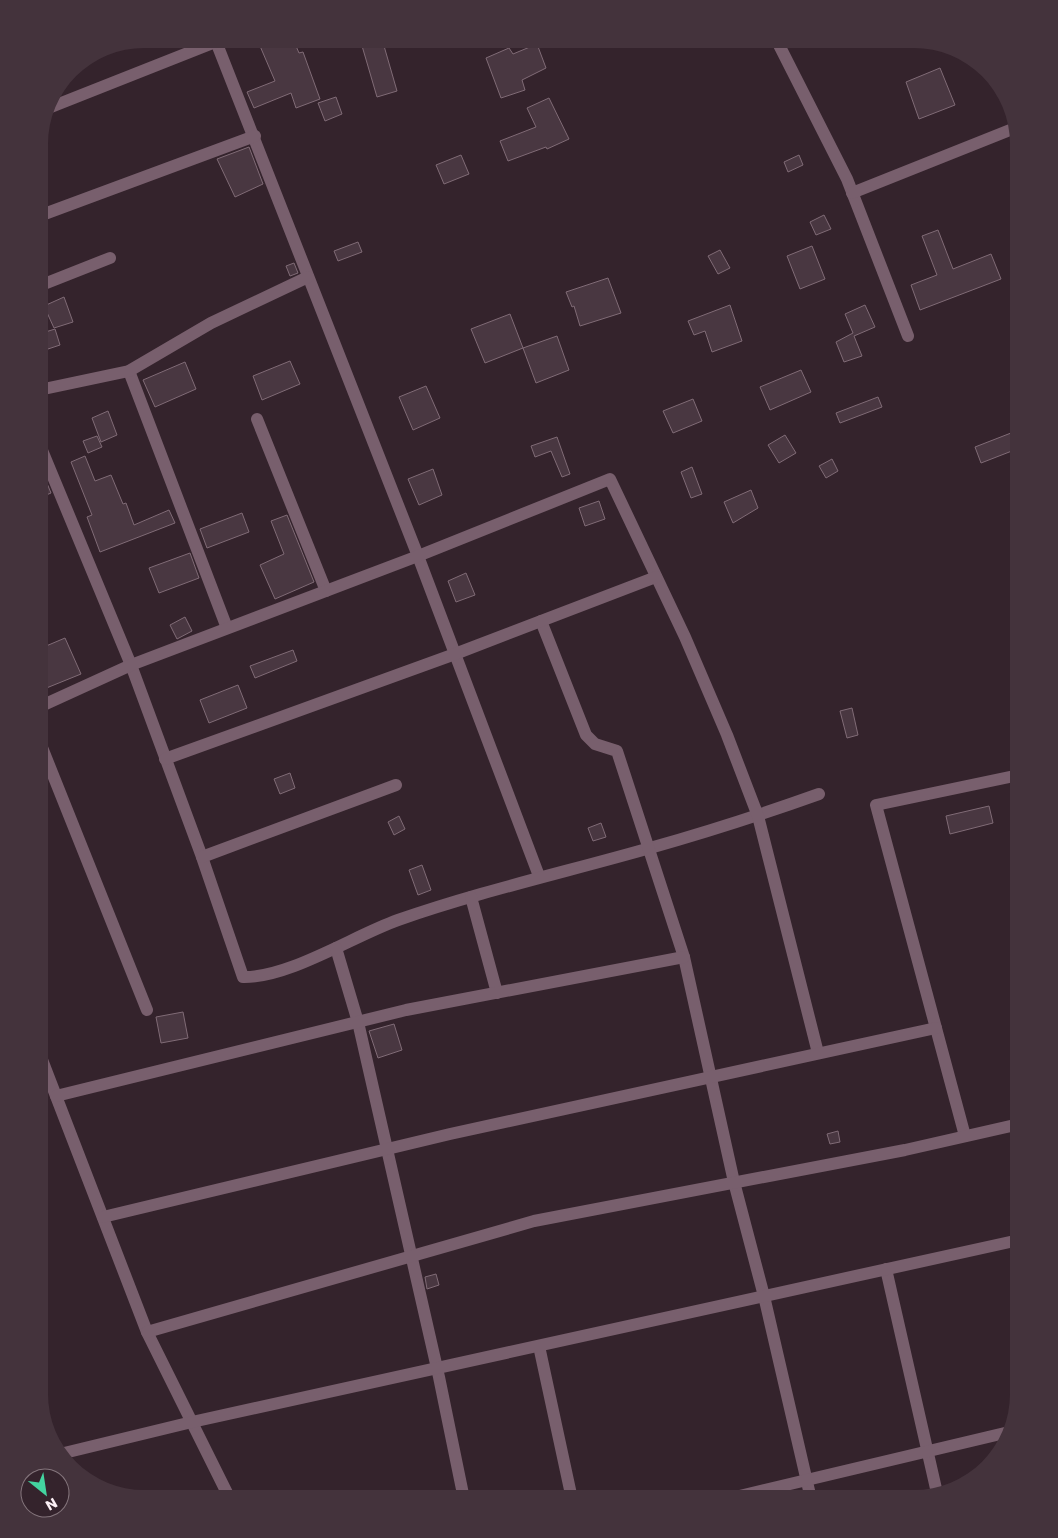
<svg xmlns="http://www.w3.org/2000/svg" width="1058" height="1538" font-family="Poppins,sans-serif">
  <rect width="100%" height="100%" fill="#34232c"/>
  <!-- building -->
  <g fill="#493741" stroke="#806b76">
    <polygon points="257,39 293,39 299,53 303,52 320,99 296,108 291,93 254,108 247,92 275,81"/>
    <polygon points="360,39 382,39 397,91 377,97"/>
    <polygon points="537,44 546,68 522,80 525,90 501,98 486,58 509,48 513,54"/>
    <polygon points="940,68 955,105 919,119 906,82"/>
    <polygon points="336,97 342,114 325,121 318,103"/>
    <polygon points="549,98 569,139 547,149 546,147 508,161 500,141 536,127 527,108"/>
    <polygon points="249,147 263,184 235,197 217,159"/>
    <polygon points="461,155 469,174 444,184 436,165"/>
    <polygon points="799,155 803,165 788,172 784,162"/>
    <polygon points="824,215 831,229 816,235 810,222"/>
    <polygon points="938,230 953,269 991,254 1001,279 920,310 911,285 937,275 922,236"/>
    <polygon points="358,242 362,252 338,261 334,251"/>
    <polygon points="812,246 825,279 800,289 787,256"/>
    <polygon points="720,250 730,268 718,274 708,256"/>
    <polygon points="294,263 298,273 290,276 286,266"/>
    <polygon points="608,278 621,313 580,326 574,306 572,307 566,292"/>
    <polygon points="64,297 73,322 54,328 44,306"/>
    <polygon points="730,305 742,341 712,352 705,331 694,335 688,321"/>
    <polygon points="865,305 875,327 854,336 862,356 844,362 836,342 853,333 845,314"/>
    <polygon points="510,314 523,348 485,363 471,329"/>
    <polygon points="55,329 60,345 39,352 39,334"/>
    <polygon points="557,336 569,370 536,383 523,348"/>
    <polygon points="290,361 300,384 262,400 253,376"/>
    <polygon points="185,362 196,389 155,407 143,380"/>
    <polygon points="801,370 811,392 770,410 760,387"/>
    <polygon points="426,386 440,418 413,430 399,397"/>
    <polygon points="878,397 882,407 840,423 836,413"/>
    <polygon points="693,399 702,421 673,433 663,411"/>
    <polygon points="108,411 117,435 101,442 92,418"/>
    <polygon points="1011,433 1017,449 981,463 975,447"/>
    <polygon points="785,435 796,453 779,463 768,445"/>
    <polygon points="97,436 102,447 88,453 83,441"/>
    <polygon points="557,437 570,474 562,477 551,451 535,457 531,446"/>
    <polygon points="85,456 95,481 111,475 123,504 126,503 134,525 169,510 175,523 100,552 87,517 92,515 71,462"/>
    <polygon points="832,459 838,471 826,478 819,466"/>
    <polygon points="39,464 51,493 39,498"/>
    <polygon points="692,467 702,494 691,498 681,472"/>
    <polygon points="433,469 442,495 419,505 408,479"/>
    <polygon points="751,490 758,508 733,523 724,502"/>
    <polygon points="599,501 605,519 585,526 579,508"/>
    <polygon points="242,513 249,532 207,548 200,529"/>
    <polygon points="287,515 314,582 275,599 260,565 284,554 271,521"/>
    <polygon points="190,553 199,578 159,593 149,568"/>
    <polygon points="466,573 475,595 456,602 448,581"/>
    <polygon points="185,617 192,631 177,639 170,625"/>
    <polygon points="65,638 81,674 39,691 39,649"/>
    <polygon points="293,650 297,661 255,678 250,666"/>
    <polygon points="238,685 247,708 209,723 200,700"/>
    <polygon points="852,708 858,735 847,738 840,711"/>
    <polygon points="290,773 295,788 280,794 274,779"/>
    <polygon points="989,806 993,823 950,834 946,816"/>
    <polygon points="399,816 405,829 394,835 388,822"/>
    <polygon points="601,823 606,837 593,841 588,828"/>
    <polygon points="422,865 431,890 418,895 409,870"/>
    <polygon points="183,1012 188,1038 161,1043 156,1017"/>
    <polygon points="394,1024 402,1050 378,1058 369,1031"/>
    <polygon points="838,1131 840,1142 830,1144 827,1134"/>
    <polygon points="436,1274 439,1285 427,1289 425,1277"/>
  </g>
  <g fill="none" stroke-linecap="round" stroke-linejoin="round">
    <!-- minor -->
    <g stroke="#785f6d" stroke-width="12">
      <polyline points="215,39 418,556 539,876"/>
      <polyline points="776,39 847,179 908,336"/>
      <polyline points="46,109 223,39"/>
      <polyline points="852,193 1015,128"/>
      <polyline points="39,216 255,136"/>
      <polyline points="39,286 110,258"/>
      <polyline points="129,371 227,628"/>
      <polyline points="39,390 129,371 211,323 308,277"/>
      <polyline points="257,419 326,591"/>
      <path d="M39,443L131,665L202,857L243,977C289,978 353,936 398,920C481,891 566,872 650,848C707,832 763,814 819,794"/>
      <polyline points="541,621 586,735 595,744 617,751 684,957 734,1182 764,1296 811,1499"/>
      <polyline points="39,707 131,665 418,556 610,479 685,637 727,735 758,816 818,1053"/>
      <polyline points="39,740 147,1010"/>
      <polyline points="165,759 455,654 656,577"/>
      <polyline points="202,857 396,785"/>
      <polyline points="471,897 497,993"/>
      <polyline points="336,948 358,1022 439,1377 464,1499"/>
      <polyline points="39,1052 147,1332 230,1499"/>
      <polyline points="56,1096 406,1010 684,957"/>
      <polyline points="965,1136 876,805 1019,775"/>
      <polyline points="103,1217 450,1134 936,1028"/>
      <polyline points="886,1269 937,1493"/>
      <polyline points="147,1332 534,1221 905,1150 1019,1124"/>
      <polyline points="539,1346 572,1499"/>
      <polyline points="60,1454 192,1422 1019,1240"/>
      <polyline points="727,1499 1009,1432"/>
    </g>
  </g>
  <!-- crop -->
  <path d="M0 0H1058V1538H0ZM144 48H914A96 96 0 0 1 1010 144V1394A96 96 0 0 1 914 1490H144A96 96 0 0 1 48 1394V144A96 96 0 0 1 144 48Z" fill="#44333c" fill-rule="evenodd"/>
  <!-- north arrow -->
  <g transform="translate(45 1493) rotate(150)"><circle r="24" fill="#34232c" stroke="#84757c"/>
  <path d="M0-4L9 19L0 12L-9 19Z" fill="#43d4a0"/>
  <text y="-8" font-size="14" font-weight="bold" text-anchor="middle" fill="#fbeff5">N</text>
  </g>
</svg>
